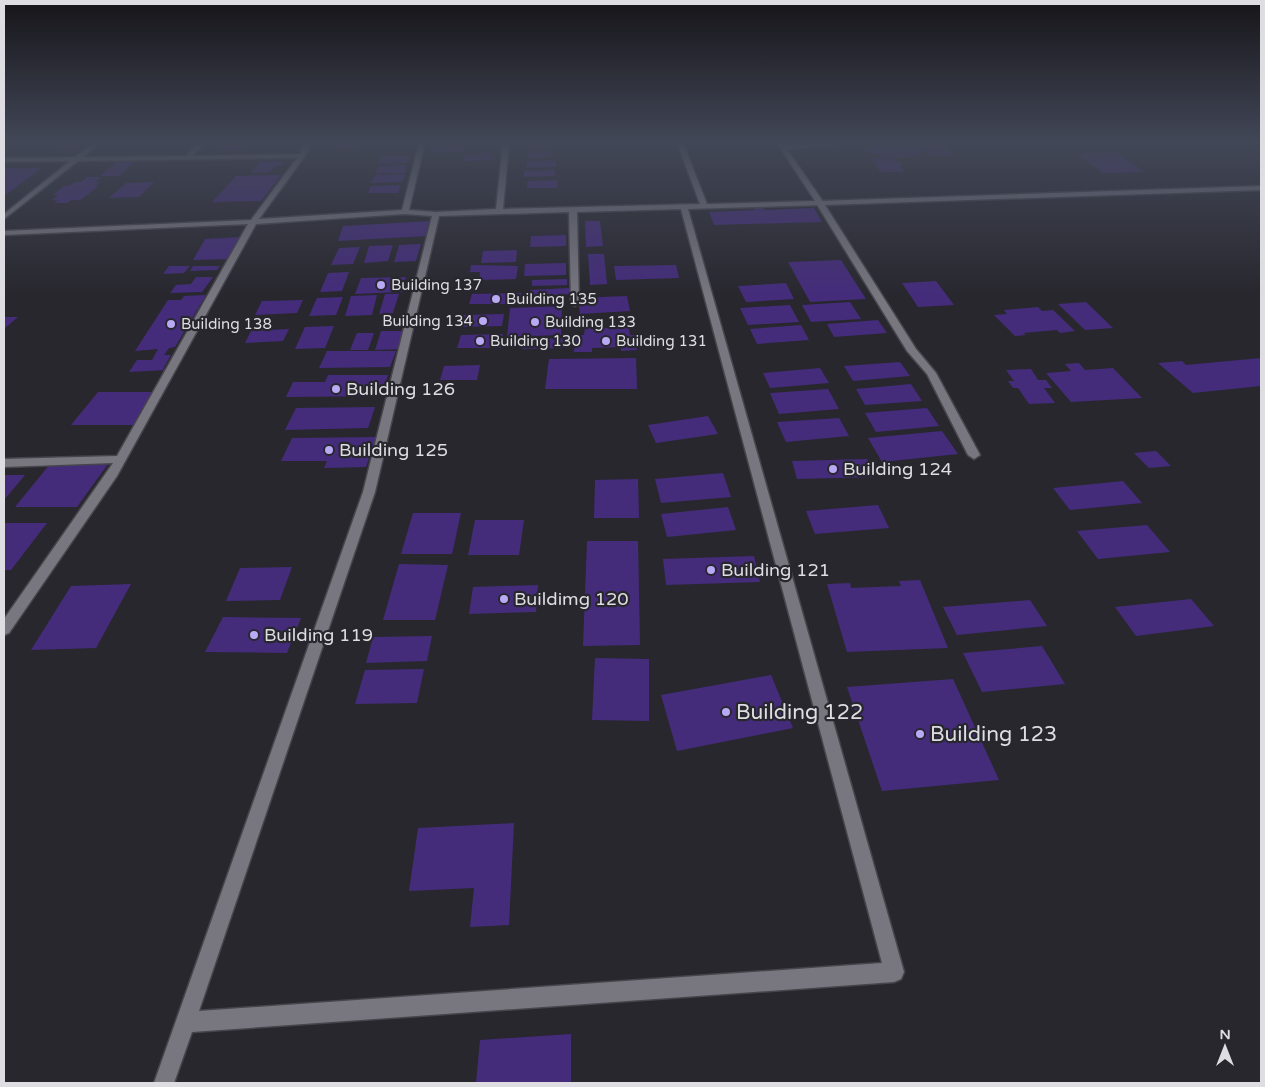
<svg xmlns="http://www.w3.org/2000/svg" width="1265" height="1087" font-family="'Varela Round',sans-serif">
  <rect width="100%" height="100%" fill="#28272e"/>
  <!-- building -->
  <g fill="#442c7b">
    <polygon points="58,143 83,143 76,149 50,149"/>
    <polygon points="220,143 248,143 242,150 217,150 220,147 216,147"/>
    <polygon points="335,143 359,143 358,148 333,149"/>
    <polygon points="527,143 553,143 553,148 526,148"/>
    <polygon points="918,143 942,143 952,155 929,155"/>
    <polygon points="435,146 464,146 462,152 433,153"/>
    <polygon points="916,146 922,153 915,153 918,156 908,157 882,158 879,154 871,154 866,147"/>
    <polygon points="527,151 553,151 553,157 527,158"/>
    <polygon points="491,153 491,160 463,161 464,155"/>
    <polygon points="1117,153 1144,172 1103,173 1077,154"/>
    <polygon points="382,156 411,156 407,163 378,164"/>
    <polygon points="892,158 895,162 900,162 903,166 900,166 905,172 881,172 871,159"/>
    <polygon points="556,160 556,167 526,168 527,161"/>
    <polygon points="260,161 285,161 281,166 275,166 270,172 251,173"/>
    <polygon points="116,162 134,162 119,176 100,176"/>
    <polygon points="407,165 405,173 375,173 379,166"/>
    <polygon points="4,168 42,168 4,196"/>
    <polygon points="555,170 555,176 524,177 524,171"/>
    <polygon points="405,174 402,182 371,183 375,175"/>
    <polygon points="281,175 261,201 212,202 236,176"/>
    <polygon points="87,177 101,177 95,182 101,182 95,186 99,186 80,200 71,200 67,203 54,203 58,200 52,200 58,195 53,195 64,186 69,186 75,182 81,182"/>
    <polygon points="557,180 557,188 527,188 528,181"/>
    <polygon points="154,182 139,197 109,198 126,183"/>
    <polygon points="401,185 398,193 368,193 371,186"/>
    <polygon points="754,207 763,207 764,210 814,208 822,222 714,225 709,212 755,210"/>
    <polygon points="429,221 427,236 338,241 343,226"/>
    <polygon points="585,221 600,221 603,246 586,247"/>
    <polygon points="566,235 566,246 530,247 531,236"/>
    <polygon points="242,237 231,259 193,260 205,239"/>
    <polygon points="421,244 416,261 394,262 399,245"/>
    <polygon points="393,245 388,261 364,263 369,246"/>
    <polygon points="360,247 353,264 331,265 339,248"/>
    <polygon points="517,250 516,262 481,263 483,251"/>
    <polygon points="588,254 604,254 607,284 590,285"/>
    <polygon points="841,260 866,299 810,302 788,262"/>
    <polygon points="566,263 566,275 524,276 525,264"/>
    <polygon points="471,265 518,266 516,279 479,280 480,272 470,272"/>
    <polygon points="676,265 679,278 616,280 614,266"/>
    <polygon points="169,266 190,266 184,273 163,274"/>
    <polygon points="193,266 220,266 217,270 190,271"/>
    <polygon points="349,272 342,291 320,292 328,273"/>
    <polygon points="196,277 213,277 202,292 170,293 176,285 191,284"/>
    <polygon points="406,277 402,292 355,294 361,278"/>
    <polygon points="567,279 567,285 532,286 532,280"/>
    <polygon points="936,281 954,305 918,307 902,283"/>
    <polygon points="786,283 794,299 746,302 738,286"/>
    <polygon points="569,288 571,294 530,297 530,290"/>
    <polygon points="521,293 520,304 469,304 472,294"/>
    <polygon points="385,294 399,294 393,313 379,314"/>
    <polygon points="206,295 175,347 169,348 164,355 171,355 163,369 166,370 129,372 137,360 152,360 158,349 135,351 168,300 181,300 184,296"/>
    <polygon points="377,295 372,315 345,316 351,296"/>
    <polygon points="627,296 630,311 580,314 578,298"/>
    <polygon points="343,297 336,315 309,316 317,298"/>
    <polygon points="303,300 297,313 255,315 262,301"/>
    <polygon points="850,302 861,319 811,322 802,305"/>
    <polygon points="1086,302 1113,328 1085,330 1058,304"/>
    <polygon points="790,305 799,322 748,325 740,308"/>
    <polygon points="562,306 561,335 507,337 510,308"/>
    <polygon points="1038,307 1042,311 1053,310 1075,331 1060,333 1057,330 1023,333 1026,335 1015,336 994,315 1007,314 1004,310"/>
    <polygon points="504,314 502,326 461,327 463,315"/>
    <polygon points="4,317 18,317 4,329"/>
    <polygon points="878,320 887,333 834,337 827,324"/>
    <polygon points="801,325 809,340 757,344 750,329"/>
    <polygon points="334,326 325,348 295,349 305,327"/>
    <polygon points="585,328 629,328 630,335 636,335 637,350 621,351 621,347 592,348 592,352 574,352 575,335 584,335"/>
    <polygon points="289,329 283,341 245,343 251,331"/>
    <polygon points="381,331 407,331 402,349 375,350"/>
    <polygon points="357,333 374,333 368,350 350,350"/>
    <polygon points="503,334 501,348 457,348 461,335"/>
    <polygon points="567,338 566,348 522,349 523,339"/>
    <polygon points="327,351 396,351 390,367 319,368"/>
    <polygon points="636,358 637,389 545,389 549,359"/>
    <polygon points="1261,358 1261,386 1193,393 1158,363 1182,361 1186,365"/>
    <polygon points="900,362 910,376 853,381 844,366"/>
    <polygon points="1079,363 1085,370 1113,368 1142,398 1071,402 1046,373 1071,371 1065,364"/>
    <polygon points="480,365 477,380 440,380 444,366"/>
    <polygon points="820,368 829,383 770,388 763,373"/>
    <polygon points="1031,369 1038,380 1046,380 1052,388 1044,388 1055,403 1029,404 1018,388 1013,388 1008,381 1014,381 1006,370"/>
    <polygon points="328,375 388,375 381,396 286,397 293,382 325,382"/>
    <polygon points="911,384 922,401 865,405 856,389"/>
    <polygon points="828,389 839,409 779,414 770,393"/>
    <polygon points="98,392 160,392 135,425 71,425"/>
    <polygon points="375,407 368,428 285,430 296,408"/>
    <polygon points="927,408 939,426 876,432 865,413"/>
    <polygon points="708,416 718,434 656,443 648,425"/>
    <polygon points="839,418 849,436 786,442 777,422"/>
    <polygon points="942,431 958,454 882,462 868,438"/>
    <polygon points="376,437 366,467 324,468 327,461 281,461 292,438"/>
    <polygon points="1156,451 1171,466 1149,468 1134,453"/>
    <polygon points="867,459 875,477 797,479 792,461"/>
    <polygon points="50,464 108,464 77,507 15,507"/>
    <polygon points="723,473 731,497 661,503 655,479"/>
    <polygon points="4,475 25,475 4,500"/>
    <polygon points="638,479 639,518 594,518 595,480"/>
    <polygon points="1123,481 1142,503 1070,510 1053,488"/>
    <polygon points="878,505 889,528 815,534 806,511"/>
    <polygon points="728,507 736,530 667,537 661,514"/>
    <polygon points="413,513 461,513 452,554 401,554"/>
    <polygon points="475,520 524,520 519,555 468,555"/>
    <polygon points="4,523 47,523 11,570 4,570"/>
    <polygon points="1147,525 1170,552 1098,559 1077,531"/>
    <polygon points="587,541 638,541 640,645 583,646"/>
    <polygon points="754,556 760,582 666,585 663,559"/>
    <polygon points="399,564 448,565 435,620 383,620"/>
    <polygon points="292,567 280,600 226,601 240,568"/>
    <polygon points="920,580 948,648 847,652 827,584 850,583 851,588 901,586 899,581"/>
    <polygon points="131,584 96,648 31,650 71,586"/>
    <polygon points="538,585 536,612 469,614 473,587"/>
    <polygon points="1191,599 1214,626 1136,636 1115,607"/>
    <polygon points="1030,600 1047,626 957,635 943,607"/>
    <polygon points="223,617 301,618 287,653 205,652"/>
    <polygon points="432,636 427,661 366,663 373,637"/>
    <polygon points="1042,646 1065,684 982,692 963,653"/>
    <polygon points="595,658 649,659 649,721 592,720"/>
    <polygon points="424,669 417,703 355,704 365,670"/>
    <polygon points="771,675 793,728 677,751 661,695"/>
    <polygon points="953,679 999,780 882,791 847,687"/>
    <polygon points="514,823 509,925 470,927 474,888 409,891 418,828"/>
    <polygon points="571,1034 571,1083 476,1083 480,1040"/>
  </g>
  <g fill="none" stroke-linecap="round" stroke-linejoin="round">
    <defs>
      <path id="minor" d="M93,143H100L83,157L186,156L197,143H204L193,156L300,154L305,143H311L305,156L259,219L402,210L419,143H425L409,210L436,212L496,209L503,143H509L503,209L700,204L677,143H683L707,204L815,201L777,143L784,145L854,143L787,149L824,203L823,205L688,209L904,972L901,979L894,982L192,1032L174,1083H154L363,492L432,216L405,214L256,224L117,476L9,633L4,635V619L113,463L4,467V459L117,456L248,224L4,235V231L251,220L297,158L78,161L4,219V214L70,161L4,162V158L75,157ZM681,209L882,963L199,1011L375,492L439,216L569,212L571,303L575,306L579,303L577,212Z"/>
      <polygon id="tertiary" points="1261,186 1261,190 825,205 916,349 936,373 980,455 974,459 968,455 927,374 907,351 816,203 820,201"/>
    </defs>
    <!-- minor casing -->
    <use href="#minor" stroke="#46454b" stroke-width="3"/>
    <!-- tertiary casing -->
    <use href="#tertiary" stroke="#46454b" stroke-width="3"/>
    <!-- minor -->
    <use href="#minor" fill="#787780" fill-rule="evenodd"/>
    <!-- tertiary -->
    <use href="#tertiary" fill="#787780" fill-rule="evenodd"/>
  </g>
  <!-- sky -->
  <linearGradient id="sky" x2="0" y2="1"><stop stop-color="#161519"/><stop offset="0.48" stop-color="#424757"/><stop offset="1" stop-color="#424757" stop-opacity="0"/></linearGradient>
  <rect width="1265" height="296" fill="url(#sky)"/>
  <!-- markers -->
  <g fill="#baaaf6" stroke="#28272e" stroke-width="2">
    <circle cx="381" cy="285" r="5"/>
    <circle cx="496" cy="299" r="5"/>
    <circle cx="483" cy="321" r="5"/>
    <circle cx="535" cy="322" r="5"/>
    <circle cx="171" cy="324" r="5"/>
    <circle cx="480" cy="341" r="5"/>
    <circle cx="606" cy="341" r="5"/>
    <circle cx="336" cy="389" r="5"/>
    <circle cx="329" cy="450" r="5"/>
    <circle cx="833" cy="469" r="5"/>
    <circle cx="711" cy="570" r="5"/>
    <circle cx="504" cy="599" r="5"/>
    <circle cx="254" cy="635" r="5"/>
    <circle cx="726" cy="712" r="5"/>
    <circle cx="920" cy="734" r="5"/>
  </g>
  <g text-anchor="middle" dominant-baseline="central" stroke-width="4.5" stroke-linejoin="round" paint-order="stroke">
    <!-- far-poi labels -->
    <g font-size="15" fill="#dddde2" stroke="#28272e" text-anchor="start">
      <text x="391" y="285">Building 137</text>
      <text x="506" y="299">Building 135</text>
      <text x="473" y="321" text-anchor="end">Building 134</text>
      <text x="545" y="322">Building 133</text>
      <text x="181" y="324">Building 138</text>
      <text x="490" y="341">Building 130</text>
      <text x="616" y="341">Building 131</text>
    </g>
    <!-- poi labels -->
    <g font-size="18" fill="#dddde2" stroke="#28272e" text-anchor="start">
      <text x="346" y="389">Building 126</text>
      <text x="339" y="450">Building 125</text>
      <text x="843" y="469">Building 124</text>
      <text x="721" y="570">Building 121</text>
      <text x="514" y="599">Buildimg 120</text>
      <text x="264" y="635">Building 119</text>
    </g>
    <!-- near-poi labels -->
    <g font-size="21" fill="#dddde2" stroke="#28272e" text-anchor="start">
      <text x="736" y="712">Building 122</text>
      <text x="930" y="734">Building 123</text>
    </g>
  </g>
  <!-- border -->
  <rect width="1265" height="1087" fill="none" stroke="#dddde2" stroke-width="10"/>
  <!-- north arrow -->
  <g transform="translate(1225 1047)" stroke="#28272e" stroke-width="4" paint-order="stroke">
  <path d="M0-4L9 19L0 12L-9 19Z" fill="#dddde2"/>
  <text y="-8" font-size="14" font-weight="bold" text-anchor="middle" fill="#dddde2">N</text>
  </g>
</svg>
